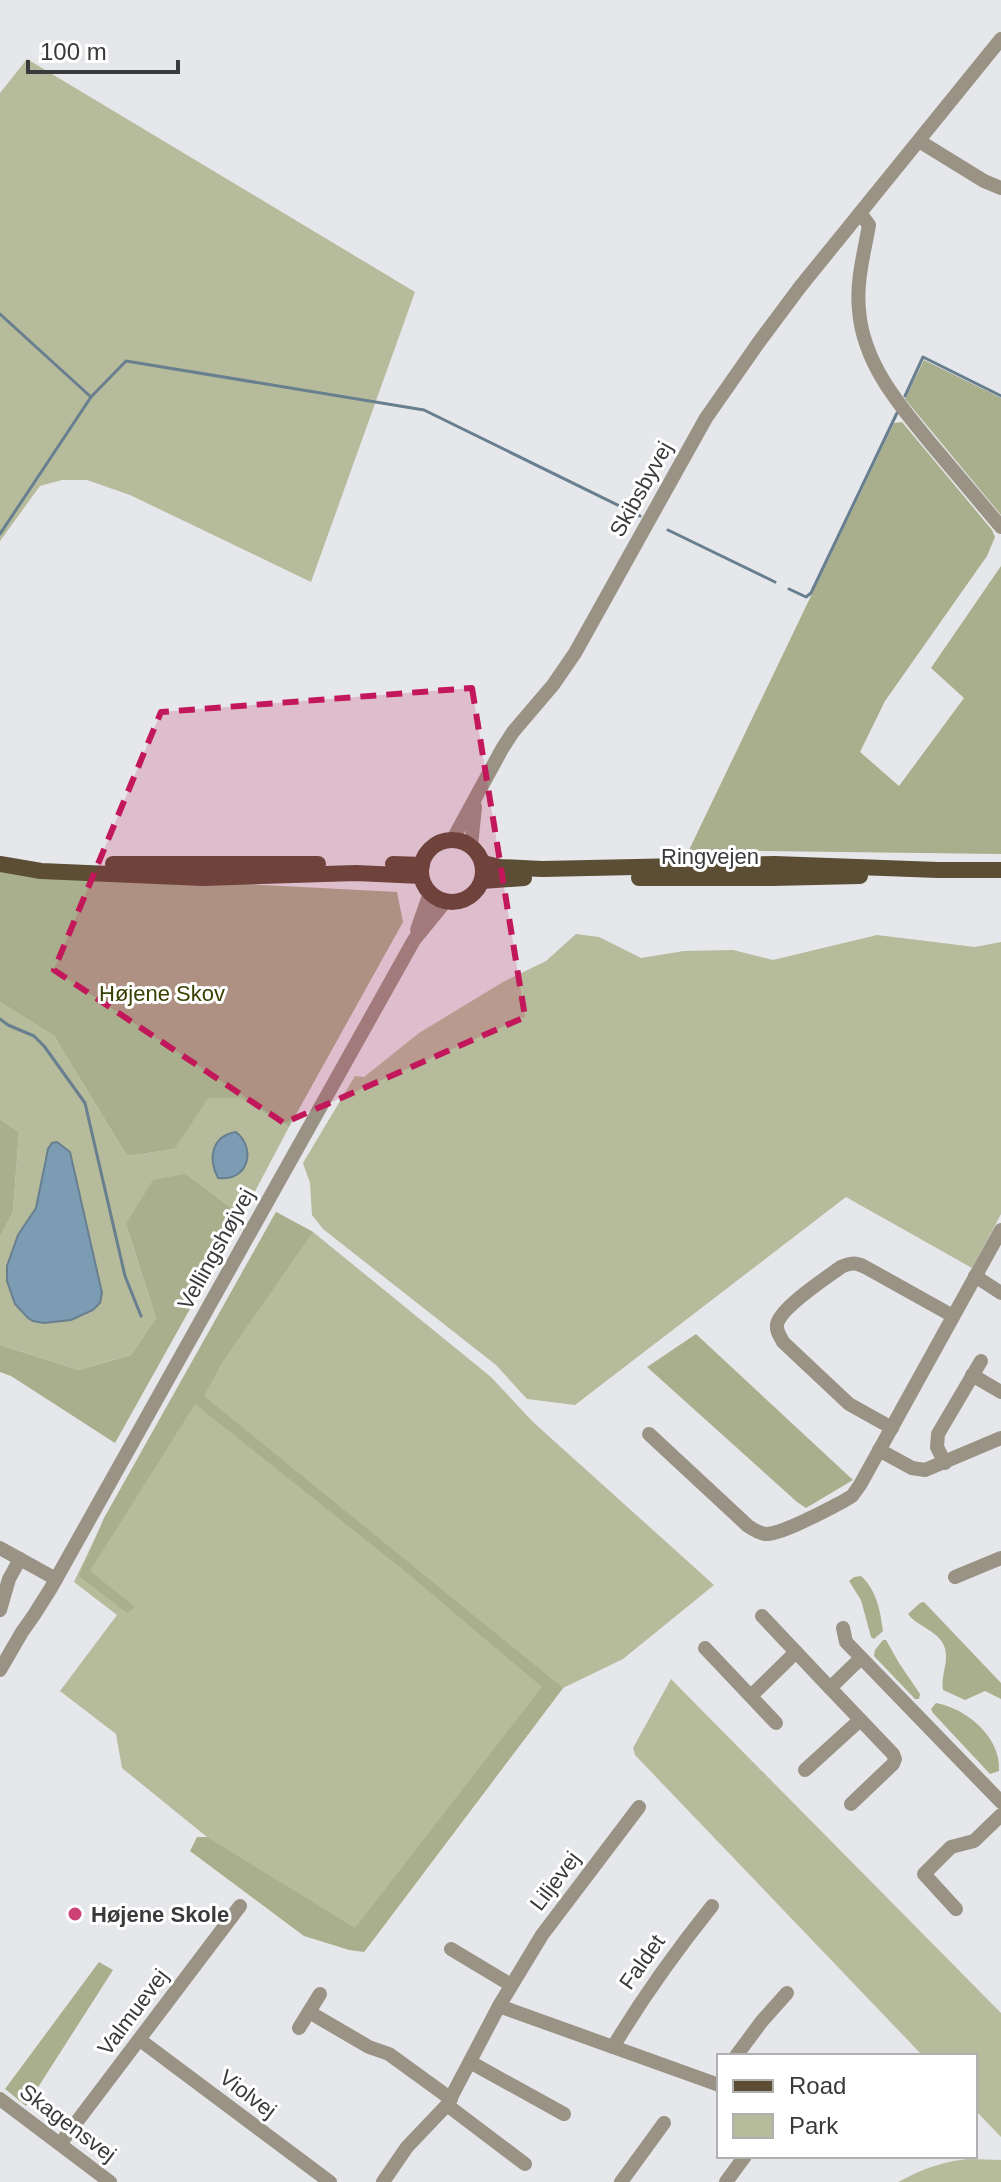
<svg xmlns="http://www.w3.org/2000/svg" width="1001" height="2182" font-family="Arial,sans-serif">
  <rect width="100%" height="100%" fill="#e5e7ea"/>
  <!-- green -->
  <g fill="#b6bb9b" fill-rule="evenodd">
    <polygon points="27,59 415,292 311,582 130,495 87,480 62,480 40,486 0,541 0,93"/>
    <polygon points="576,934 599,937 641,958 684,951 733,950 773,960 877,935 975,947 1001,942 1001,1214 972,1268 846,1197 575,1405 527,1399 496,1365 323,1229 312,1215 310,1183 303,1163 355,1076 364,1077 419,1033 503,982 546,961"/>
    <path d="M0,1002L54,1036L127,1156L175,1149L207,1098H239L289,1127L242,1216L186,1174L126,1224L156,1318L131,1355L79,1370L0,1345V1237L13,1212L19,1132L0,1119ZM45,1158L93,1310L71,1320L44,1323L7,1266L18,1235L36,1208Z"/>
    <polygon points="276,1212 313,1232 491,1377 533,1422 714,1585 623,1659 563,1688 364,1952 207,1837 122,1768 116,1734 60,1691 117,1615 74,1582 98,1532"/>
    <polygon points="671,1679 1001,2013 1001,2137 975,2110 975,2056 923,2056 635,1755 633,1748"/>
    <path d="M969,2159L1001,2160V2182H898C923,2169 940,2162 969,2159Z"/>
  </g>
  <!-- forest -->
  <g fill="#a9af8c">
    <polygon points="924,360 1001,398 1001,515 905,399"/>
    <polygon points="902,422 992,530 995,537 987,556 885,701 860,752 899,786 964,698 931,668 1001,566 1001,854 689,850 894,423"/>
    <polygon points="0,871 397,892 403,922 289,1127 239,1098 208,1098 175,1149 127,1156 54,1036 0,1002"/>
    <polygon points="0,1119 19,1132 13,1212 0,1237"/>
    <polygon points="186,1174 242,1216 115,1443 11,1376 0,1372 0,1345 79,1370 131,1355 156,1318 126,1224 153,1180"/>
    <polygon points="276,1212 313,1232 223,1361 204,1396 563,1688 364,1952 349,1950 304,1936 190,1851 197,1837 207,1837 355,1928 542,1687 406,1572 195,1404 90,1571 135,1607 127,1613 79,1576 104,1518"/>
    <polygon points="696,1334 853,1480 806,1508 797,1502 647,1367"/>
    <path d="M861,1576C877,1591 880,1610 883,1631L874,1639L871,1637L861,1600L849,1581L854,1577Z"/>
    <path d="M924,1602L1001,1683V1699L985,1691L965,1700L943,1690C941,1678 946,1668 946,1657C947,1632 919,1629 908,1614L920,1603Z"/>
    <polygon points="883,1640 886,1640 899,1663 920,1694 919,1699 915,1699 874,1656 875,1650"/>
    <path d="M936,1703C965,1708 1001,1736 999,1771L990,1774L933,1713L931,1709Z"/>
    <polygon points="99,1962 113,1970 26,2106 5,2089"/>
  </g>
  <!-- water -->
  <g fill="#7c9cb3" stroke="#687f8f" stroke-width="2">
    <path d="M236,1132C257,1149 248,1182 218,1178C208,1159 211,1136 236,1132Z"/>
    <polygon points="57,1142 70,1152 102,1293 100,1303 93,1310 71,1320 44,1323 33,1321 28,1318 15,1304 7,1281 7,1266 13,1249 18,1235 36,1208 48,1149 52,1143"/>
  </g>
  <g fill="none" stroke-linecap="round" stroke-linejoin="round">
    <!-- stream -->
    <g stroke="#687f8f" stroke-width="3">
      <polyline points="0,314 91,397"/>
      <polyline points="905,396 923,357 1001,396"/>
      <polyline points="668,530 775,582"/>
      <polyline points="0,534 91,397 126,361 424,410 640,516"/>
      <polyline points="789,589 806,597 811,593 897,413"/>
      <polyline points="0,1019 8,1025 34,1036 44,1046 85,1103 125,1276 141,1316"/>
    </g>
    <!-- minor -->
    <g stroke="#9a9385" stroke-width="14">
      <polyline points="919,141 984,181 1001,188"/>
      <path d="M860,213L869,225C864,254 856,281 859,310C863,366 904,411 938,452C959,477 980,502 1001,527"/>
      <polyline points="453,839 502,749 513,732 553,685 575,653 706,418 759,342 800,287 1001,39"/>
      <polyline points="471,846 475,807"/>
      <polyline points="417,930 430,893"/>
      <polyline points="975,1276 1001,1293"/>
      <polyline points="972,1375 1001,1392"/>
      <path d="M892,1428L849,1404L783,1342C780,1336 776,1331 777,1324C781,1307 826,1278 841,1267C850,1263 855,1262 865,1267L953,1316"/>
      <path d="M649,1434L748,1526C754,1530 759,1533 765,1534C781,1535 826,1510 842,1502L852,1496L860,1485L1001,1230"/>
      <polyline points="879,1450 912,1468 925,1470 1001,1438"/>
      <polyline points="945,1463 937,1447 938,1434 981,1361"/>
      <polyline points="0,1548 56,1579"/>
      <polyline points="955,1577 1001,1558"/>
      <polyline points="0,1610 9,1579 20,1559"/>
      <polyline points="762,1616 830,1688"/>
      <polyline points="843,1628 846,1642 1001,1802"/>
      <polyline points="705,1648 776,1723"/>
      <polyline points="0,1670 22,1632 34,1615 51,1588 414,940 445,902"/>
      <polyline points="751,1696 796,1652"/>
      <polyline points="805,1770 860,1720"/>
      <polyline points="851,1804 893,1764 895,1759 893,1754 830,1688 861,1658"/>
      <polyline points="956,1909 924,1874 951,1847 974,1841 1001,1815"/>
      <polyline points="451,1949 511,1985"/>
      <polyline points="499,2006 719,2085"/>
      <polyline points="309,2012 369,2047 389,2054 451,2099"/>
      <polyline points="299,2028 320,1994"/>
      <polyline points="140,2040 330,2182"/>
      <path d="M613,2047C643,1997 676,1951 712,1906"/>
      <polyline points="736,2056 762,2021 787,1993"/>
      <polyline points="470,2062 564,2114"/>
      <polyline points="0,2099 110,2182"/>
      <polyline points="447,2105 525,2164"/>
      <polyline points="60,2144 240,1906"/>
      <polyline points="383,2182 407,2147 447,2105 499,2006 542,1935 639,1807"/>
      <polyline points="621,2182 664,2123"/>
      <polyline points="726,2182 745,2156"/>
    </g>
    <!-- major -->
    <g stroke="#5b4e35" stroke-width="16">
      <circle cx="452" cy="871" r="31"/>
      <polyline points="483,863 500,867 542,869 775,864 938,870 1001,870"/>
      <polyline points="0,864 41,871 203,878 356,873 421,876"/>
      <polyline points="113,864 318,864"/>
      <polyline points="393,864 422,865"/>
      <polyline points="639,878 772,878 860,876"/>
      <polyline points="482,881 524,878"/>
    </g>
  </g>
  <!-- marked area -->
  <path fill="#c2185b" fill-opacity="0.2" stroke="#c2185b" stroke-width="6" stroke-dasharray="16 10" stroke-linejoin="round" d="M472,688L525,1017L284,1123L54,970L161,712Z"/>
  <!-- markers -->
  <circle fill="#cd4175" stroke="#fff" stroke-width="3" cx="75" cy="1914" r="8"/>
  <g text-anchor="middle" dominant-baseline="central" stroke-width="6" stroke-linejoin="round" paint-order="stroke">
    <!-- street labels -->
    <g font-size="22" fill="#393a3b" stroke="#fff">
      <text transform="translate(641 489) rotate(-61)">Skibsbyvej</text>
      <text x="710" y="856">Ringvejen</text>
      <text transform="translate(216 1249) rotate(-61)">Vellingshøjvej</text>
      <text transform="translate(555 1881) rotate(-53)">Liljevej</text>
      <text transform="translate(642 1962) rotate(-55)">Faldet</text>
      <text transform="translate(133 2012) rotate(-53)">Valmuevej</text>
      <text transform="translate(248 2094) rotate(37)">Violvej</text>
      <text transform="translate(68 2123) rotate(37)">Skagensvej</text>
    </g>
    <!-- park labels -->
    <g font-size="22" fill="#3a4002" stroke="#fff">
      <text x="162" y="993">Højene Skov</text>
    </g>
    <!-- poi labels -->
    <g font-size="22" font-weight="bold" fill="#393a3b" stroke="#fff" text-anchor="start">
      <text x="91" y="1914">Højene Skole</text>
    </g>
  </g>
  <!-- legend -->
  <rect x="717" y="2054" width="260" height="104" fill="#ffffff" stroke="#b0b0b1" stroke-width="2"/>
  <rect x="733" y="2080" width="40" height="12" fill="#5b4e35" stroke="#b0b0b1" stroke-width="2"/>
  <text x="789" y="2094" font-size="24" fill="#393a3b">Road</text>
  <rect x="733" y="2114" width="40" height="24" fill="#b6bb9b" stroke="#b0b0b1" stroke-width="2"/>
  <text x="789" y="2134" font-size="24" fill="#393a3b">Park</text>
  <!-- scale -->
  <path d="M28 60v12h150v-12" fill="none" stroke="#393a3b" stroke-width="4"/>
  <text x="40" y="60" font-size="24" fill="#393a3b" stroke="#ffffff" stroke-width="6" paint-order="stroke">100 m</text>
</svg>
